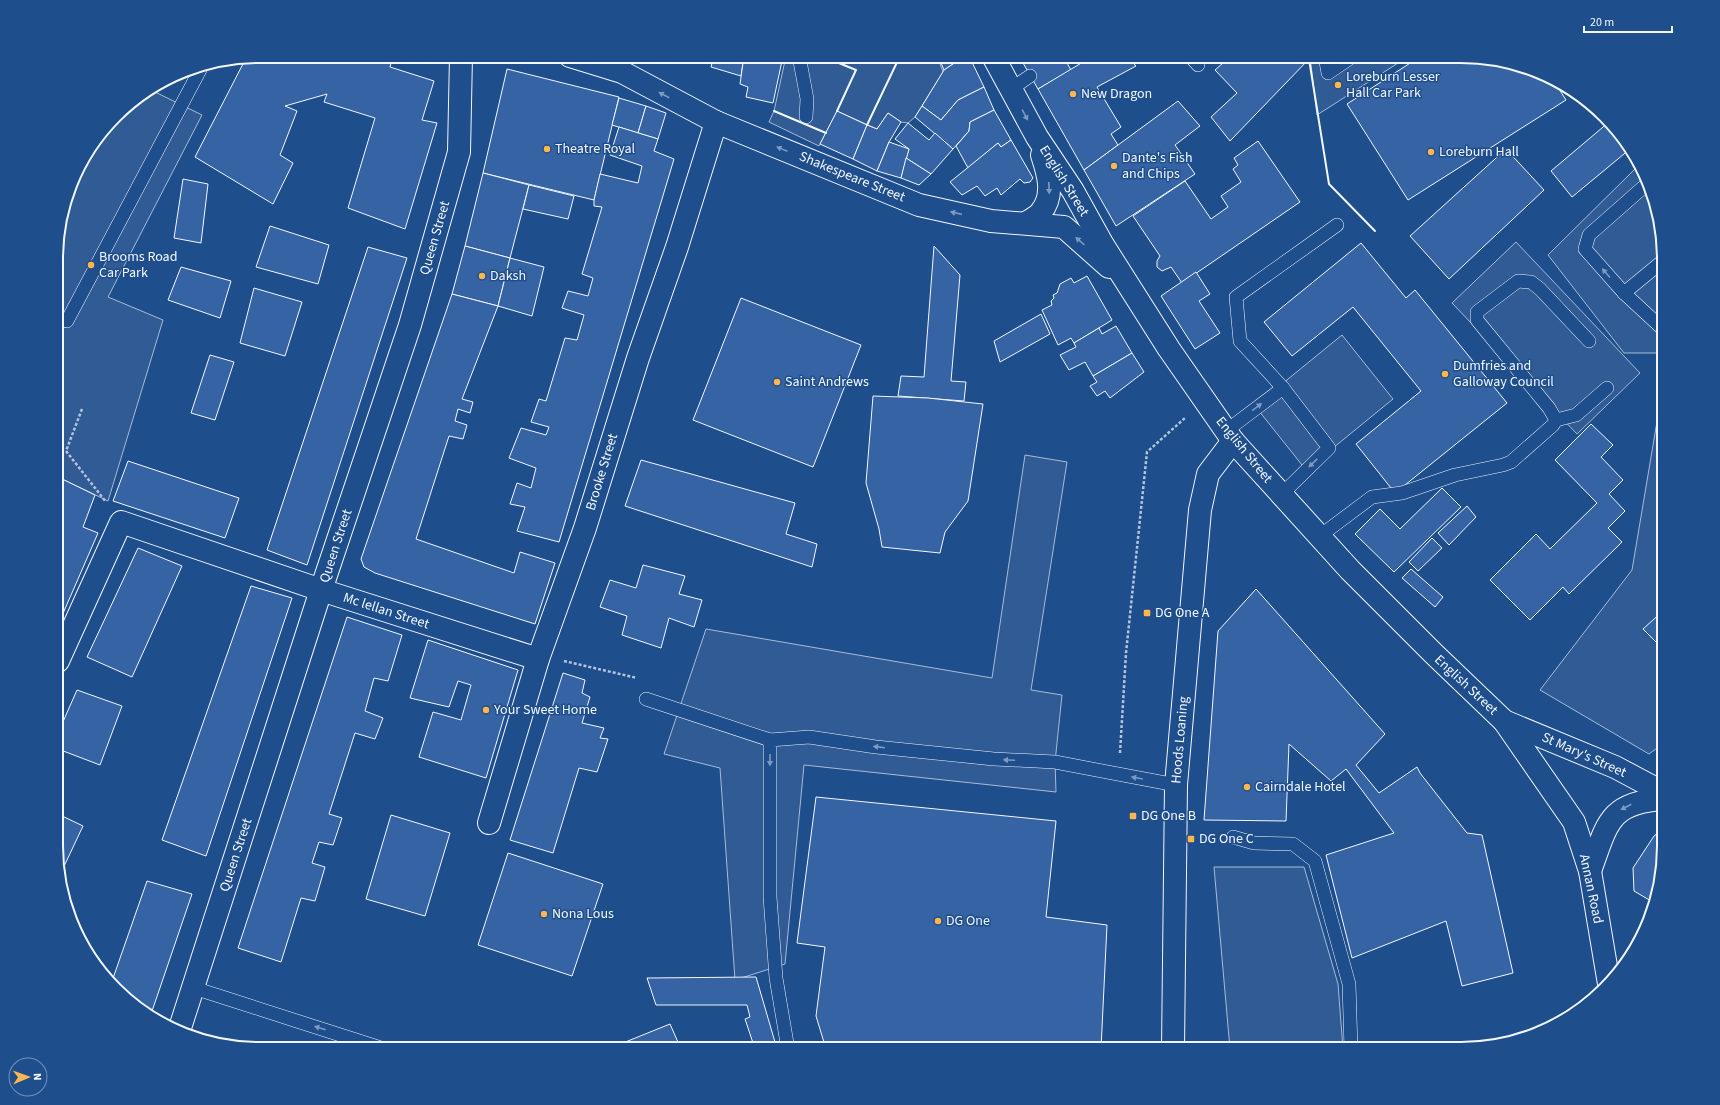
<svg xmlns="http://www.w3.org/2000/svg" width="1720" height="1105" font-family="'Source Sans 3',sans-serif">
  <rect width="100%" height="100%" fill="#1f4e8c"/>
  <!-- built -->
  <g fill="#305b95" stroke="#a8bbd7">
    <polygon points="786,56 937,56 943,72 915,117 908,123 901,122 888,113 877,129 837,111 819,146 769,122 774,111"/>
    <polygon points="1310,56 1409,56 1317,115"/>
    <polygon points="151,90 202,115 108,297 163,320 108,501 58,477 58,233 77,169 125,106"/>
    <polygon points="1640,164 1657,206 1664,246 1664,353 1624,353 1548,255"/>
    <polygon points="1516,242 1640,373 1577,434 1452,303"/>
    <polygon points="1342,335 1393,399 1306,470 1255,406"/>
    <polygon points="1664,380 1664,743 1649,754 1540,690 1632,570"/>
    <polygon points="1025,455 1067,462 1031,690 1062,695 1055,762 1056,792 804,765 785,964 735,980 720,768 664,754 706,629 992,678"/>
    <polygon points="1214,867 1304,867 1338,984 1343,1049 1230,1049"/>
  </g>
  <!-- building -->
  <g fill="#3563a3" stroke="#f2f6ff">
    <polygon points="259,56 393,56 390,67 434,81 422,120 437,123 405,229 348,208 375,118 324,102 327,94 285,106 297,111 280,155 293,163 273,204 195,157 246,58"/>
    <polygon points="714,56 744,56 741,76 711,67"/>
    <polygon points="744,56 783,56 773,103 746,97 748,87 740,84"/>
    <polygon points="938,56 965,56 944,70"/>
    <polygon points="965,56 969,56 984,87 958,100 941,120 922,106 944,70"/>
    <polygon points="1019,56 1063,56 1071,70 1038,89"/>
    <polygon points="1093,56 1127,56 1136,66 1097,87 1121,127 1111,134 1118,145 1084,170 1038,89"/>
    <polygon points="1231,56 1309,56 1309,59 1230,141 1211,117 1237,93 1215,70"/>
    <polygon points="1421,56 1461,56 1514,63 1554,81 1566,100 1408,200 1347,104"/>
    <polygon points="507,69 619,97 594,200 483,173"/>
    <polygon points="984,87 994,110 970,122 969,131 953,149 915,117 922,106 941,120 958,100"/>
    <polygon points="619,98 646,106 638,133 612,125"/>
    <polygon points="1178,101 1200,126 1175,145 1195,174 1116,226 1084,170"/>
    <polygon points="646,106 666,113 658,139 638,133"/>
    <polygon points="994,110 1011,140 1001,147 998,143 968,168 956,146 969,131 970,122"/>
    <polygon points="837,111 867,125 853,159 820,144"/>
    <polygon points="888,113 901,122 889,142 877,171 853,159 867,125 877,129"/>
    <polygon points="1609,122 1630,149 1572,197 1551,171"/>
    <polygon points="908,123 929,140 935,133 953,149 931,174 906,158 909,149 895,139"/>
    <polygon points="619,127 658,139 654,151 674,159 559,542 517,531 525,507 510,504 517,483 531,488 536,468 509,458 521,428 546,435 549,427 531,422 539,399 546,401 565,338 577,340 584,315 562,308 568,291 588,296 593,278 582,274 602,207 594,206 594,200 600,174 638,183 642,166 610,155"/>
    <polygon points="1011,140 1033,178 1030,182 1024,183 1020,179 1001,195 997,188 985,196 977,186 962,195 950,182 998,143 1001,147"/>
    <polygon points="1258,141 1300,202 1182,283 1171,267 1162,271 1157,267 1157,261 1160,256 1133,216 1185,181 1211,219 1228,207 1221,196 1241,182 1233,169 1238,165 1234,158"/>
    <polygon points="889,142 909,149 901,178 877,171"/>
    <polygon points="1506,149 1544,190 1449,279 1410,236"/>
    <polygon points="906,158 931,174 919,185 901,178"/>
    <polygon points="483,173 529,185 510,258 465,246"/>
    <polygon points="183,179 208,184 201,243 174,238"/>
    <polygon points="529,185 574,196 568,219 523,209"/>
    <polygon points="270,226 329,245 318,284 256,267"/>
    <polygon points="1361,243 1406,298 1415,290 1507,403 1395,493 1356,444 1421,391 1353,307 1292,356 1264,322"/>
    <polygon points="465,246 510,258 498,306 452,294"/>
    <polygon points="934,246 960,275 951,381 966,382 964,401 898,396 901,376 924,377"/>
    <polygon points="368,247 407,258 307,565 267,550"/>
    <polygon points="510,258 544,267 532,316 498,306"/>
    <polygon points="181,267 231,281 220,318 168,300"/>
    <polygon points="1196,272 1210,294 1199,301 1220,333 1195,349 1161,296"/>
    <polygon points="1087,276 1112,320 1074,343 1071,338 1058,345 1042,310 1052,305 1051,301 1054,298 1053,295 1057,293 1060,284 1071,278 1074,283"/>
    <polygon points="254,288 302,302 285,356 240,343"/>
    <polygon points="452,294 498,306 462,399 473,402 470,413 458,409 455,421 467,425 463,439 449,436 416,539 514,573 520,552 555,563 535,624 375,573 364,567 361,559"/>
    <polygon points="741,298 861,345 813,467 693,420"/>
    <polygon points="1041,314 1050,334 1000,362 994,341"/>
    <polygon points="1116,326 1132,353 1093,376 1085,362 1069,370 1060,355 1076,347 1074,343 1099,328 1102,334"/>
    <polygon points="1132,353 1144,372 1110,398 1105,391 1097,396 1090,386 1097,382 1093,376"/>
    <polygon points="210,355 234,362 215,420 191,413"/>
    <polygon points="873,396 928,398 983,404 968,501 945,532 940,553 882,547 879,529 866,483"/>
    <polygon points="1591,424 1613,445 1601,457 1623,480 1609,494 1625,511 1608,528 1622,542 1569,594 1563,587 1530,620 1490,580 1536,534 1550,549 1597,503 1555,460"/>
    <polygon points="641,460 795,503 786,534 817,544 812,567 625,506"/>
    <polygon points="128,461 239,498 225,538 113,501"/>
    <polygon points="58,477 95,495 83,527 98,533 58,625"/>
    <polygon points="1442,488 1461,507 1394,572 1355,534 1380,509 1400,529"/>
    <polygon points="1467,506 1476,517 1449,545 1438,533"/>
    <polygon points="1432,538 1442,548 1418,571 1409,562"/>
    <polygon points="138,548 182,566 132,677 87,657"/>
    <polygon points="643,565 685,576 679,594 702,600 694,627 669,618 661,648 622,635 627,616 600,607 610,580 636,588"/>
    <polygon points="1411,569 1443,597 1435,607 1402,578"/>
    <polygon points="251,586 292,598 206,856 162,840"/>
    <polygon points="1256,589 1385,734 1356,765 1379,793 1417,767 1420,773 1467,833 1482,835 1513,973 1462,986 1446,921 1352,958 1326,855 1394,833 1346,769 1331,781 1289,744 1286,821 1204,820 1218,631"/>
    <polygon points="1664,610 1664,650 1643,629"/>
    <polygon points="347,617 402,635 388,681 374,678 365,711 383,718 375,739 355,733 329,814 342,818 333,845 319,842 312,863 325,867 315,901 301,898 281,962 238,948"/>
    <polygon points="428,640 518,670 486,778 419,757 433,712 461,720 471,685 458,681 449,707 410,698"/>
    <polygon points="563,673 585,680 582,693 590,697 582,723 604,728 600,738 608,739 597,772 579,768 553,853 510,840"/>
    <polygon points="77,690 122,706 100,765 58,749 58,733"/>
    <polygon points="816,797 1056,821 1046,917 1107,925 1101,1049 826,1049 816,1016 825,947 797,943"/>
    <polygon points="58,814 83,826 59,877 58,872"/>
    <polygon points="391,815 450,833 425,916 366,899"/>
    <polygon points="1664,828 1664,859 1656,899 1651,901 1634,891 1633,868 1654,836"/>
    <polygon points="508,853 603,884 572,976 478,945"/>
    <polygon points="147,881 192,894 150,1017 115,989 111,984"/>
    <polygon points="756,977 777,1049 755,1049 745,1019 750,1017 747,1005 656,1005 647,978"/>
    <polygon points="670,1024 681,1049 608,1049"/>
  </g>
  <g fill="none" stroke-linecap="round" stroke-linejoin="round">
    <defs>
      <g id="service">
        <polyline points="799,56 807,99 806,117"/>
        <polyline points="1190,56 1198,65"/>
        <polyline points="1325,56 1328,73 1353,56"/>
        <polyline points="1011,89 1030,76"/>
        <polyline points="1648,183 1589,235 1585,249 1624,293 1664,330"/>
        <polyline points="1624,293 1664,260"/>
        <polyline points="67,321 201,68"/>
        <polyline points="1283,388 1240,341 1236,297 1337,225"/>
        <polyline points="1556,420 1576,415 1607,388"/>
        <polyline points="1226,431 1283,388 1329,448 1282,494"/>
        <polyline points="1320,536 1372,497 1402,493 1455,475 1503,465 1511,462 1553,425 1556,420 1549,408 1477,320 1477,312 1518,281 1531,282 1540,289 1589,341"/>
        <polyline points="646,699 770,740"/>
        <polyline points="1233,837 1254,843 1293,844 1315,861 1349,984 1351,1049"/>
        <polyline points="194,988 384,1049"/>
        <polyline points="788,1049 776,978 770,897 770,740 809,737 876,747 994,759 1055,762 1176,785"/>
      </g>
      <g id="minor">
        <polyline points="58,661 121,522 321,590 538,659"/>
        <polyline points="489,823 538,659 585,528 638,358 677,247 716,122"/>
        <polyline points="179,1031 321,590 410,325 459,152 461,56"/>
        <polyline points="1173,1049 1176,785 1200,510 1208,474 1233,441"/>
      </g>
      <g id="primary">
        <polyline points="570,56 622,72 716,122 919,205 991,221 1064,227 1109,267"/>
        <polyline points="993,56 1037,137 1073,191 1103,245 1169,349 1233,441 1350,570 1434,654 1504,721 1574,822 1590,871 1609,984"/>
        <path d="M1026,223C1031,220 1038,216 1041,212C1055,195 1048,173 1042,155"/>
        <polyline points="1504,721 1615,767 1664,793"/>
        <path d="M1590,871C1607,825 1608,802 1664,799"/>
      </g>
    </defs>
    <!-- service casing -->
    <use href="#service" stroke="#f2f6ff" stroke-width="14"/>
    <!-- minor casing -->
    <use href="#minor" stroke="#f2f6ff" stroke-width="24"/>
    <!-- primary casing -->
    <use href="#primary" stroke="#f2f6ff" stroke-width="24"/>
    <!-- path -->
    <g stroke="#b3c4dc" stroke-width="2.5" stroke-dasharray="3 2" stroke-linecap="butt">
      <polyline points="82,409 66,451 106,502"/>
      <polyline points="564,661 637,678"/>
      <polyline points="1120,753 1126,653 1147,452 1185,418"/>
    </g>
    <!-- service -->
    <use href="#service" stroke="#1f4e8c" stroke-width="13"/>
    <!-- minor -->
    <use href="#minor" stroke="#1f4e8c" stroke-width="22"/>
    <!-- primary -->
    <use href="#primary" stroke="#1f4e8c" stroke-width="22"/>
    <!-- wall -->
    <g stroke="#f2f6ff" stroke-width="2">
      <polyline points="830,56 829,59 856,70 837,111"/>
      <polyline points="1309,59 1329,184 1375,231"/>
      <polyline points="774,111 826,133"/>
      <polyline points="867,125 900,56"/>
    </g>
  </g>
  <!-- one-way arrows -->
  <defs><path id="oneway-solid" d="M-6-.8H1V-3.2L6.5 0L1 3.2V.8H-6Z"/></defs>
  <g fill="#7e9ac0">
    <use href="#oneway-solid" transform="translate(664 95) rotate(-152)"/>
    <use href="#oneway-solid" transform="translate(1025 115) rotate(62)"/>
    <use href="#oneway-solid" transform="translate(782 149) rotate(-158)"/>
    <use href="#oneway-solid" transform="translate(1049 188) rotate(88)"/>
    <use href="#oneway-solid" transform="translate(956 213) rotate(-167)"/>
    <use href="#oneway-solid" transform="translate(1080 241) rotate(-138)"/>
    <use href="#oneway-solid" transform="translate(1606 273) rotate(-131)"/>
    <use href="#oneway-solid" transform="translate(1257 407) rotate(-37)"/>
    <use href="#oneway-solid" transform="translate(1313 463) rotate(136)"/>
    <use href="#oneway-solid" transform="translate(879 747) rotate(-173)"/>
    <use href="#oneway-solid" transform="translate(770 760) rotate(90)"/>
    <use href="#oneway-solid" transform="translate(1009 760) rotate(-177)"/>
    <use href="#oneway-solid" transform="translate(1137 778) rotate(-170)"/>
    <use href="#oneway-solid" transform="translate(1626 807) rotate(152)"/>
    <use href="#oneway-solid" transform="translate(320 1028) rotate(-162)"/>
  </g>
  <!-- markers -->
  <g fill="#ffb74d" stroke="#1f4e8c" stroke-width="1.5">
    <circle cx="1338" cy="85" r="4"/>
    <circle cx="1073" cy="94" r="4"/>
    <circle cx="547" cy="149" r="4"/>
    <circle cx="1431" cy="152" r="4"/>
    <circle cx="1114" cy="166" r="4"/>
    <circle cx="91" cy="265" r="4"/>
    <circle cx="482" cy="276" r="4"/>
    <circle cx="1445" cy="374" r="4"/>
    <circle cx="777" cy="382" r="4"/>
    <rect x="1143" y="609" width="8" height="8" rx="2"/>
    <circle cx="486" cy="710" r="4"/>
    <circle cx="1247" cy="787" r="4"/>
    <rect x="1129" y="812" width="8" height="8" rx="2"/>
    <rect x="1187" y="835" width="8" height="8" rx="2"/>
    <circle cx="544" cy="914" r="4"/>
    <circle cx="938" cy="921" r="4"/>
  </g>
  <g text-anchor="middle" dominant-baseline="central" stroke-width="3" stroke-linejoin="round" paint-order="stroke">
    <!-- poi labels -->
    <g font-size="14" fill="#f2f6ff" stroke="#1f4e8c" text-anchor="start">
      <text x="1346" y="77">Loreburn Lesser<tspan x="1346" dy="16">Hall Car Park</tspan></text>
      <text x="1081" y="94">New Dragon</text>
      <text x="555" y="149">Theatre Royal</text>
      <text x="1439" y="152">Loreburn Hall</text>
      <text x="1122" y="158">Dante's Fish<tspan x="1122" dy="16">and Chips</tspan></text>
      <text x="99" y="257">Brooms Road<tspan x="99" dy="16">Car Park</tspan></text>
      <text x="490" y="276">Daksh</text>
      <text x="1453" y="366">Dumfries and<tspan x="1453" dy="16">Galloway Council</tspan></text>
      <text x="785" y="382">Saint Andrews</text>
      <text x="1155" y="613">DG One A</text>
      <text x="494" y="710">Your Sweet Home</text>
      <text x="1255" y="787">Cairndale Hotel</text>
      <text x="1141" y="816">DG One B</text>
      <text x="1199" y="839">DG One C</text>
      <text x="552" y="914">Nona Lous</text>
      <text x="946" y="921">DG One</text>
    </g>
    <!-- street labels -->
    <g font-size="14" fill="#f2f6ff" stroke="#1f4e8c">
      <text transform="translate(852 177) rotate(22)">Shakespeare Street</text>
      <text transform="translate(1064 181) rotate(58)">English Street</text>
      <text transform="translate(435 238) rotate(-74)">Queen Street</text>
      <text transform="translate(1244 450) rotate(51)">English Street</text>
      <text transform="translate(602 472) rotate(-73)">Brooke Street</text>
      <text transform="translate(336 546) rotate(-72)">Queen Street</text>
      <text transform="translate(386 611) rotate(18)">Mc lellan Street</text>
      <text transform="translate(1466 685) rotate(43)">English Street</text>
      <text transform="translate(1180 740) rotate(-85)">Hoods Loaning</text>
      <text transform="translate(1584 755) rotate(24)">St Mary's Street</text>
      <text transform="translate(236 855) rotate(-72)">Queen Street</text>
      <text transform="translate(1591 889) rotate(78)">Annan Road</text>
    </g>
  </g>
  <!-- crop -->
  <path d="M0 0H1720V1105H0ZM259 63H1461A196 196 0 0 1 1657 259V846A196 196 0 0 1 1461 1042H259A196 196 0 0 1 63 846V259A196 196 0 0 1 259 63Z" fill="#1f4e8c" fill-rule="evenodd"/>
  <path fill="none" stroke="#f2f6ff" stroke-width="2" d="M259 63H1461A196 196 0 0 1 1657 259V846A196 196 0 0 1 1461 1042H259A196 196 0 0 1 63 846V259A196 196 0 0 1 259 63Z"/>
  <!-- north arrow -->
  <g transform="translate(28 1077) rotate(88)"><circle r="19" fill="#1f4e8c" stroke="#7391ba"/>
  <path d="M0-3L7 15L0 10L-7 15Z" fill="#ffb74d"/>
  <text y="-6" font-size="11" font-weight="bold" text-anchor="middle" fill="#f2f6ff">N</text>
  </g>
  <!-- scale -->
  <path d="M1584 26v6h88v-6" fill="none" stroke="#f2f6ff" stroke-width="2"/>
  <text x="1590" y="26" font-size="12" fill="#f2f6ff" stroke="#1f4e8c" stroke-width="3" paint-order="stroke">20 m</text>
</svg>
